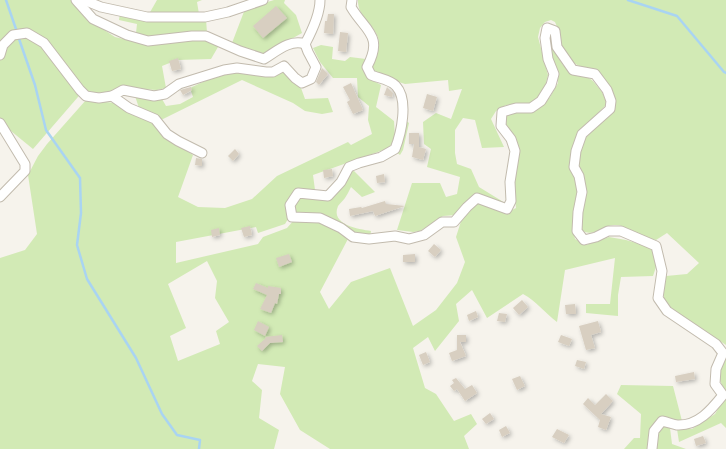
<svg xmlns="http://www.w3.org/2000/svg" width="726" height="449" font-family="'Titillium Web',sans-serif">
  <defs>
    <filter id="shadow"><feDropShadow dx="2" dy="2" stdDeviation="2" flood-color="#0004"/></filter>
  </defs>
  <rect width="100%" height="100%" fill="#f6f3ec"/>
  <!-- green -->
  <g fill="#d2eab5" fill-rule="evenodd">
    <polygon points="0,0 71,0 92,22 115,37 149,45 206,39 218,47 211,59 177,60 162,66 166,88 157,90 140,89 122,86 109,92 97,93 84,90 33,149 0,122"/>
    <polygon points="157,0 202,0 197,2 199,14 149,14"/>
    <polygon points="274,0 285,0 284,3 296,15 302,33 263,55 232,43 245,9"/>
    <path d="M358,0H726V345C720,341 714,337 708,333C696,325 671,315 665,301C662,293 665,284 666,276L687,274L699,263L667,233L656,240C650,238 643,237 637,235C629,231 624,224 614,225C600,226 592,240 579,228L577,163L583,138L614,107V95L597,69C583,69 575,66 566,55C564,53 562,50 561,47C558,39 559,30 555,22L551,20L545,22L540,28L538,37L548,75L545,87L538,99L532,103L506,105L496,111L491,119L504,147L482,148L475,120L463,118L455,130V153L457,164L471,169L479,187L505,203L502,205L477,194L456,215L443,216L420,231L413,232L397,230L412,183H440L446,197L457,194L460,177L427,167L431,149L424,144L423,122L436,113L451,119L462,89L449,91L448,80L405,84L374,74L372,70C374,60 379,52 379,42C377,25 357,18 358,0Z"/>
    <polygon points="120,13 206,19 207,33 148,38 136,33 137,24 119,20"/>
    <path d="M551,31L554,51L563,65L572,73L586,76L593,81L602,92L607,104L579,132L576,179L578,191L573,229L575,239L586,245L609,237L626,240L653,248L657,264L653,276L621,277L618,295V316L586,313V304H610L615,258L565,270L557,322C545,313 536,301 523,294L487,318L472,290L456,304L459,321L435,351L428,337L413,348L425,388L436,394L454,421L471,414L477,424L464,436L469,449H330L300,430L280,394L285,367L258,364L252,381L262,390L259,418L279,430L274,449H0V258L25,250L37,234L28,175L38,156L47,144L86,100L115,103L152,122L168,139L193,155L178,197L198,207L225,208L252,199L277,176L348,142L351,145L372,134L368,120L369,106L358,97L357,78H333L320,62L313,48L321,45L333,47L332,59L345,61L350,57L366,59L370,79L381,85L376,107L394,121L395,137L389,148L313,175L315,190H298L288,219L285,224L258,233L256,227L176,242V263L258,244L263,237L287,228L294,220H321L349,237L320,292L329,309L351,282L390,268L413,326L436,310L457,283L465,262L456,237L463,215L478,200L508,212L516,208L514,187L519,150L504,123L505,114L541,106L550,97L558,83L557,74L551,61L550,37ZM207,261L217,281L215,298L229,322L216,331L220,344L178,361L170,336L186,328L168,284Z"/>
    <polygon points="284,70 301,88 305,99 328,98 333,112 322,114 305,111 293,103 242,80 161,120 139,108 135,96 162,99 166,106 180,104 193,97 190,88 207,80 223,75 240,72 271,77"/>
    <polygon points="405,120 409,123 403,150 400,155 396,152"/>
    <path d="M352,169L375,192L362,197L351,187C349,191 347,195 345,198C343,201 340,203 338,206C330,225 359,229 371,231L370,237L355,234L293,213V205L300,196L331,197Z"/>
    <path d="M726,355V392C716,375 717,372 726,355Z"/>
    <polygon points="621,385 673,386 682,421 661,420 649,449 624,449 634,438 640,438 641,414 617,394"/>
    <polygon points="726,395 726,428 721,423 679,442 677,429 692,429 715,414"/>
    <polygon points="662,425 670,428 672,444 686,449 655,449 657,431"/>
  </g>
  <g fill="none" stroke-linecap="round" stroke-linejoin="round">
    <!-- stream -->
    <g stroke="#a9d4f2" stroke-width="2.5">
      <polyline points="6,0 17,32"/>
      <polyline points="628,0 677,16 724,72 726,73"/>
      <polyline points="18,36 35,85 46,130 80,178 81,213 77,245 87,279 136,358 162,414 177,435 200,440 199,449"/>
    </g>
  </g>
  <!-- building -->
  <g fill="#d8cfc1" filter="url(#shadow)">
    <polygon points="276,6 287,18 263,38 253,26"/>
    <polygon points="328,14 334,14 333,34 324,33 325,21 327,21"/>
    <polygon points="340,32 348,33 346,52 338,51"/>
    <polygon points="178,58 181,69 172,71 169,61"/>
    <polygon points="322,68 328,74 319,85 316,82"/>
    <polygon points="351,83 363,110 353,114 347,102 350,100 343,87"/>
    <polygon points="191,87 192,90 183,95 180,90"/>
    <polygon points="387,87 393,93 392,97 384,95"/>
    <polygon points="427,94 437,97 433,111 423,108"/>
    <polygon points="409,133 419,133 419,147 426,149 423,160 412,157 414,144 409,144"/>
    <polygon points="235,149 239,154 233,161 228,156"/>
    <polygon points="196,158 202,159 202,166 195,165"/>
    <polygon points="332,169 333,176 324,178 323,170"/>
    <polygon points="384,174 385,182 377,183 376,176"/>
    <polygon points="385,201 386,204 405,206 375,216 373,211 350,216 349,209 361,207 362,208"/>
    <polygon points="250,226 252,235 244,237 241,228"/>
    <polygon points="219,228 220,235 212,237 211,230"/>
    <polygon points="434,244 441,250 435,257 428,251"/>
    <polygon points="289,254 292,262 279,267 276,258"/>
    <polygon points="415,254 415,262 403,262 403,255"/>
    <polygon points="256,283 268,288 268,286 281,288 281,294 279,294 277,304 275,303 271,313 260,309 267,295 253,289"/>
    <polygon points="522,300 528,307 519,315 513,308"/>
    <polygon points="575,304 576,314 566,314 565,305"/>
    <polygon points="476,311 478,317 469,321 467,315"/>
    <polygon points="499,313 507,314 505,322 497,321"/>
    <polygon points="258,321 269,327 265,336 254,330"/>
    <polygon points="598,321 601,332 591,335 595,348 586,350 579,326"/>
    <polygon points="282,335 283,342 270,343 262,351 257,346 266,338 265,337"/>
    <polygon points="457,335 466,335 466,342 460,342 466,356 452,361 449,353 457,350"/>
    <polygon points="561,335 572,339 569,346 558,342"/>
    <polygon points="426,352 430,362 423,365 419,355"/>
    <polygon points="577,360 586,362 584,369 575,366"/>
    <polygon points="694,372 695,379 676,382 675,376"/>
    <polygon points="520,376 525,386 517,390 512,379"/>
    <polygon points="456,378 465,389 472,385 477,393 465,401 457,389 454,391 450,386 454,383 452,380"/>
    <polygon points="606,394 613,401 601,414 611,417 606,430 598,427 600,420 583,404 588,398 595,405"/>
    <polygon points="490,413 494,419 486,424 482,419"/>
    <polygon points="506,426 510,433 502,437 499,430"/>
    <polygon points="557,429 569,435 564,443 552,437"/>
    <polygon points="703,436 706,443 696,446 694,439"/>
  </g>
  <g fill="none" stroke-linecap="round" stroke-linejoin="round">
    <defs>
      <g id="minor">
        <path d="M76,0L93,19L127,35L148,41L192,36H206L240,51L264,59C277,51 290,39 305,44"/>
        <polyline points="84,0 101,7 147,17 205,17 228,12 263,0"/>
        <path d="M352,0L351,7C365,31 384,35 367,67L371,75C378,78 391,80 396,86C409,100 401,134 395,149L381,157L359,163L349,167L341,182L328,196L298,193L290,205L292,217L320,218L341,228L353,237L369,239L395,236L409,239L424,235L442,222H454L467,207L477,198L507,209L511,201L510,182L515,151L511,139L501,126L502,112L516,108H531L541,101L551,85L554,74L548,59L545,38L547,28L555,31L557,47L573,70L595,74L607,90L611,101L610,109L582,134L576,151L574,167L579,176L582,192L578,212L577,231L584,240L596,237L608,231H621L656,246L662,271L658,298L667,311L716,344L723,353L716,369L715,384L723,395C711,410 698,426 677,425C672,424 667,422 662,421L654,431L652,449"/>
        <path d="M0,55L3,45L13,35L27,33L44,43L80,90L86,96L99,98L112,96L123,90L154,96L165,94L179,84L224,70L237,68L266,72H273L284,66L295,78L302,83L311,79L316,67L308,52L305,44C312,31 320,14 320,0"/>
        <polyline points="112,96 129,108 155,119 167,134 178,141 202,153"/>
        <polyline points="0,123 25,164 25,171 0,197"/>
      </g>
    </defs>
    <!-- minor casing -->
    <use href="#minor" stroke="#c2bbae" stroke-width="11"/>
    <!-- minor -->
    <use href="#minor" stroke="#fff" stroke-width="9"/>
  </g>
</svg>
